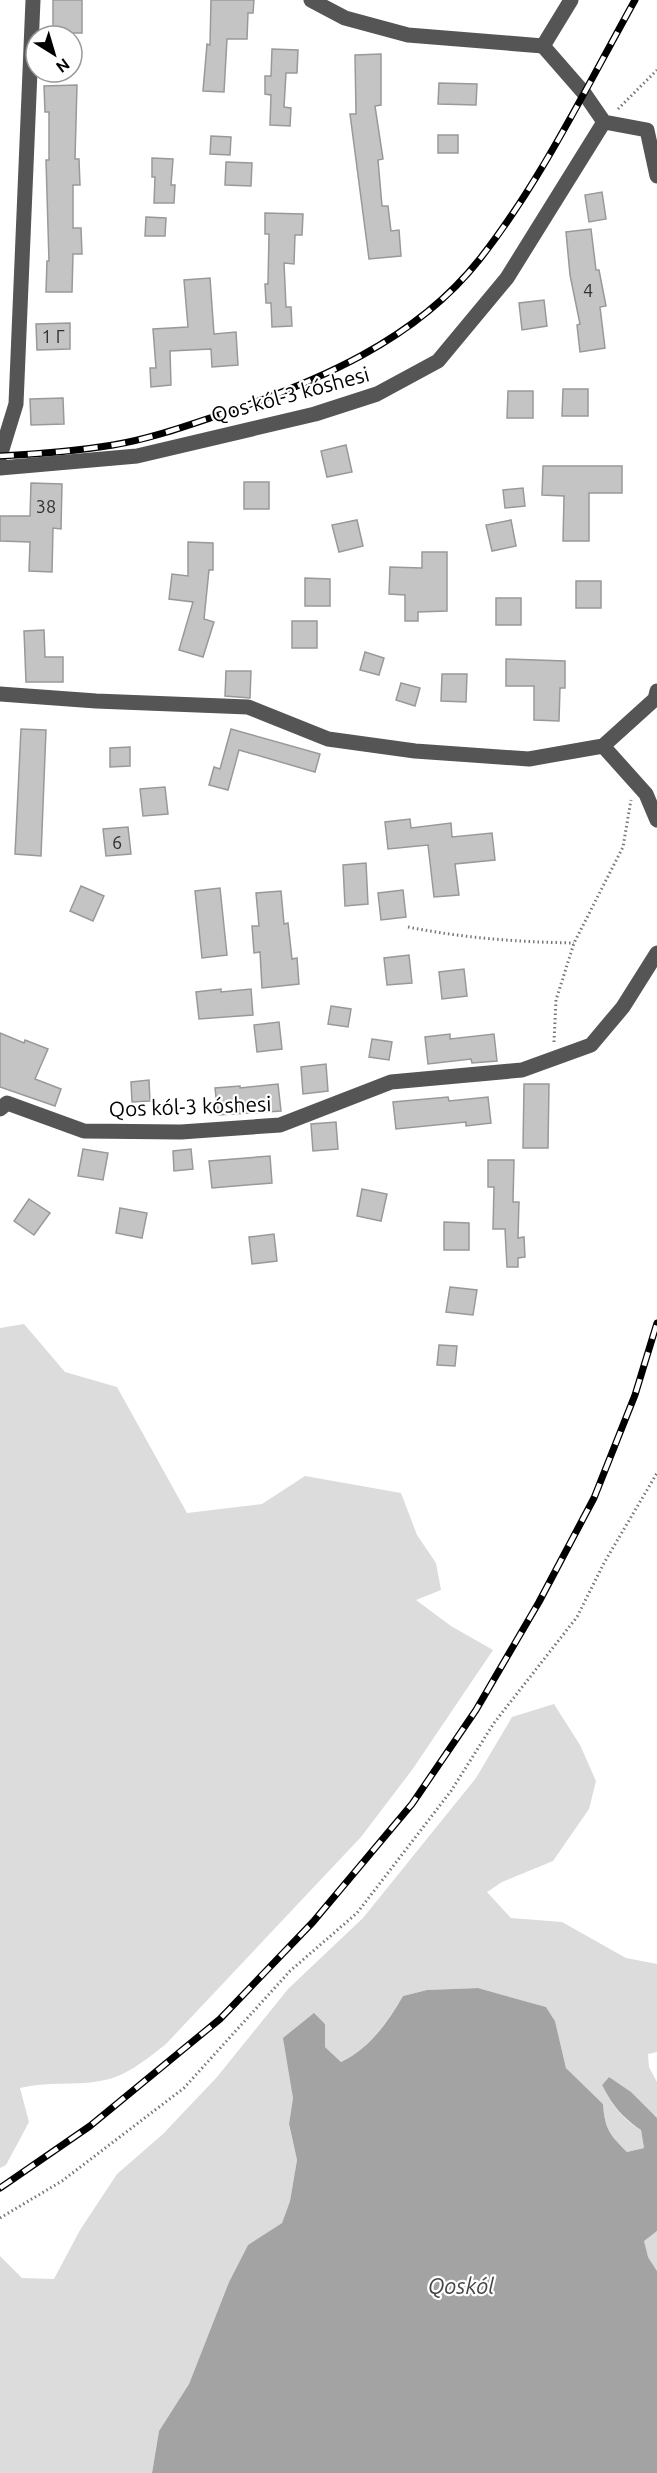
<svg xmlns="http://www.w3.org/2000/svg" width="657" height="2473" font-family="Ubuntu,sans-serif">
  <rect width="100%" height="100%" fill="#fff"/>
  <!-- green -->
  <g fill="#dcdcdc">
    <path d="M24,1324L65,1372L117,1387L187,1513L262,1504L305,1476L401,1493L417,1535L436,1563L441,1590L416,1600L451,1626L493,1650L412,1770L361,1837L165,2045C145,2060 126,2077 100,2081C74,2086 47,2081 20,2088L29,2122L6,2165L0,2168V1328Z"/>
    <path d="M554,1704L580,1745L596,1781L589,1809L553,1861L502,1882L487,1892L511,1918L562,1922L626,1958L657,1964V2052L648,2054L649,2067L657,2082V2118L609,2077L602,2085C613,2106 620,2117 641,2130L644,2148L627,2152C609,2134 605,2129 603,2104L566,2068L555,2021L546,2007L478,1988L427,1990L403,1996C387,2022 369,2049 341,2062L325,2047V2024L313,2014L290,2070L293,2098L289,2125L297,2160L290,2201L282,2223L248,2245L229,2282L189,2384L159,2431L152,2473H0V2256L22,2278L54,2279L80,2230L117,2174L163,2134L217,2077L288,1989L363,1918L476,1778L512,1717Z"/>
    <polygon points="657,2231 657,2271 648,2257 643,2241"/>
  </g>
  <!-- water -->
  <path fill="#a3a3a3" d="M478,1988L546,2007L555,2021L566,2068L603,2104C605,2129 609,2134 627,2152L644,2148L641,2130C621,2116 613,2106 602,2085L609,2077L631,2092L657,2118V2231L644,2241L648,2257L657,2271V2473H152L159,2431L189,2384L229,2282L248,2245L282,2223L290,2201L297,2160L289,2124L293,2098L283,2038L314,2013L325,2024V2047L341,2062C369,2049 388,2022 403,1996L427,1990Z"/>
  <!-- building -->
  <g fill="#c4c4c4" stroke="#999" stroke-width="1.5">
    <rect x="53" y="0" width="29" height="33"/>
    <polygon points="211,0 254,0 253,13 248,13 247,39 227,39 224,92 203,91 207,44 210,45"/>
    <polygon points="272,49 298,50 297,73 286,73 284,107 291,108 290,126 270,125 271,95 265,94 265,76 271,76"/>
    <polygon points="381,54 381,105 375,106 383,159 378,160 382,206 388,206 391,231 399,230 401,256 369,259 350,114 356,114 355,55"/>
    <polygon points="439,83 477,84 476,105 438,104"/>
    <polygon points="77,85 75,159 79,159 80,185 73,185 73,228 81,228 82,254 73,254 72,292 46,292 47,261 49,261 46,160 49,160 49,112 45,112 44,86"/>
    <rect x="438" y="135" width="20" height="18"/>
    <polygon points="211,136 231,137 230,155 210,154"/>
    <polygon points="152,158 173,159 171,185 175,185 174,203 154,203 155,177 152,177"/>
    <polygon points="226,162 252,163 251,186 225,185"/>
    <polygon points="602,192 606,219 589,222 585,195"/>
    <polygon points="265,213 303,214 302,235 295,235 294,264 284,263 286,307 291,307 292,326 272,327 271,303 266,303 265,284 268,284 269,234 265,234"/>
    <polygon points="146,217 166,218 165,236 145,236"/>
    <polygon points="591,229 596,270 599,270 606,306 600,307 605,348 580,352 577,325 580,324 570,275 566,232"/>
    <polygon points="210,278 214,334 236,332 238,365 212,367 211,349 170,351 171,385 151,387 150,368 156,368 153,329 188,327 184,280"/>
    <polygon points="544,300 547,326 522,330 519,303"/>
    <polygon points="70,323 70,349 37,350 36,324"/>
    <polygon points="563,389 588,389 588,416 562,416"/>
    <polygon points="508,391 533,391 533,418 507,418"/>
    <polygon points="63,398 64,424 31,425 30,399"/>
    <polygon points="346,445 352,472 327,477 321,451"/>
    <polygon points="543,466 622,466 622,493 589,493 589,541 563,541 564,496 542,495"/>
    <rect x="244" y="482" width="25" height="27"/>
    <polygon points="31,483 62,484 61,529 53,528 52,572 29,571 30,542 0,541 0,516 30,516"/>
    <polygon points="523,488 525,506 505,508 503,490"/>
    <polygon points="357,520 363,546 339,552 332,525"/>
    <polygon points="511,520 516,546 492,551 486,525"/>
    <polygon points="188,542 213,543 213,570 209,570 204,619 214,622 203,657 179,650 193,602 169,599 172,574 188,576"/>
    <polygon points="422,552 447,552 447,611 418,612 418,621 405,621 405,595 389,594 390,567 422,568"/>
    <polygon points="305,578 330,579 330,606 305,606"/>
    <rect x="576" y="581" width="25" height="27"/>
    <rect x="496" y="598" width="25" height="27"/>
    <rect x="292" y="621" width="25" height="27"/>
    <polygon points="44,630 45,657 63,657 63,682 26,682 24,631"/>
    <polygon points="365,652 384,658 379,675 360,670"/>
    <polygon points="506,659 565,661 565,688 560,688 559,721 534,720 534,686 506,686"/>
    <polygon points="226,671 251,671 250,698 225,696"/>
    <polygon points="442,674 467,674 466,702 441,701"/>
    <polygon points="401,683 420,688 415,706 396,700"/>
    <polygon points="21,729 46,730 41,856 15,854"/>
    <polygon points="231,729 320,754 315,772 239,750 228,790 209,785 214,767 220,769"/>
    <polygon points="130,747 130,766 110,767 110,748"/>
    <polygon points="165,787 168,814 143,816 140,789"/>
    <polygon points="410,819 411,828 451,823 452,837 492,833 495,860 455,864 459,895 434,897 428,845 388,849 385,822"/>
    <polygon points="128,827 131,854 106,856 103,829"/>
    <polygon points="366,863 368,904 345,906 343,865"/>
    <polygon points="81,886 104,896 93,921 70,911"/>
    <polygon points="220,888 227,955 202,958 195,891"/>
    <polygon points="403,890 406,917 381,920 378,893"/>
    <polygon points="281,891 284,924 288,923 292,959 297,958 299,984 262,988 260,952 254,953 252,926 259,926 256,893"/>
    <polygon points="409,955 412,983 387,985 384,958"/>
    <polygon points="464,969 467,996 442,999 439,972"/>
    <polygon points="221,989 221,992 251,989 253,1015 199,1019 196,992"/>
    <polygon points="331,1006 351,1009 348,1027 328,1024"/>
    <polygon points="279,1022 282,1049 257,1052 254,1025"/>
    <polygon points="0,1033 24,1043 25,1040 48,1049 35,1079 61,1089 55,1106 0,1087"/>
    <polygon points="450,1034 450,1039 494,1034 497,1061 472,1063 471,1059 428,1064 425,1037"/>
    <polygon points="372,1039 392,1042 389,1060 369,1057"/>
    <polygon points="326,1064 328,1091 303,1094 301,1067"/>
    <polygon points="149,1080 150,1101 132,1102 131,1082"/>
    <polygon points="278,1084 281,1111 218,1115 215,1088 240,1086 240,1088"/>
    <polygon points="524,1084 549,1084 548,1148 523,1148"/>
    <polygon points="448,1097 449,1101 488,1097 491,1123 466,1126 466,1122 396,1129 393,1102"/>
    <polygon points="336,1122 338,1149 313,1151 311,1124"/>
    <polygon points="83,1149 108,1153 103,1180 78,1176"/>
    <polygon points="191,1149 193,1169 174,1171 173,1151"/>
    <polygon points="270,1156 272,1183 212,1188 209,1161"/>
    <polygon points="488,1160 514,1160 513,1202 519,1202 518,1238 524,1237 525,1257 518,1258 518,1267 507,1267 505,1229 493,1229 494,1187 488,1187"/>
    <polygon points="362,1189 387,1194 381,1221 357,1216"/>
    <polygon points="29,1199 50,1213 34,1235 14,1221"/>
    <polygon points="120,1208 147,1213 142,1238 116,1233"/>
    <polygon points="444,1222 469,1223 469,1250 444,1250"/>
    <polygon points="274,1234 277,1261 252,1264 249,1237"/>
    <polygon points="450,1287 477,1290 473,1315 446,1312"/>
    <polygon points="439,1345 457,1346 455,1366 437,1365"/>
  </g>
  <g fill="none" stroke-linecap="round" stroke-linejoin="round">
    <!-- path -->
    <g stroke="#777" stroke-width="3" stroke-dasharray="1.5 3" stroke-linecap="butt">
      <polyline points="618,109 657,70"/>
      <path d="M408,927C463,938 518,942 574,943"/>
      <polyline points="554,1042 556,1000 574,943 623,847 631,800"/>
      <polyline points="0,2218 62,2181 184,2088 290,1971 357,1913 451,1791 494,1723 577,1617 604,1563 657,1473"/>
    </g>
    <!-- minor -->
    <g stroke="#555" stroke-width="15">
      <polyline points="311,0 345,18 408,35 543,46"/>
      <polyline points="543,46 584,93 604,122 647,130 657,176"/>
      <polyline points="543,46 571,0"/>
      <polyline points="0,456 16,404 33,0"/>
      <polyline points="0,468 137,456 315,414 377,394 438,361 507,278 604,122"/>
      <polyline points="0,694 96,701 248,707 328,739 415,751 529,759 603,746 655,699 657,691"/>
      <polyline points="603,746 646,794 657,820"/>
      <polyline points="0,1109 7,1103 84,1131 181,1132 280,1125 391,1082 522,1070 591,1045 623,1007 657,953"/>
    </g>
    <defs>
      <g id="rail">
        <path d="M0,456C37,454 76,451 113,445C150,439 186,426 222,414C316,382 415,341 479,260C540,183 587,86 635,0"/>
        <polyline points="0,2188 90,2126 220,2019 313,1922 412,1804 476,1710 539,1602 594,1498 635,1395 657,1323"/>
      </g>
    </defs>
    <!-- rail casing -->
    <use href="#rail" stroke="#000" stroke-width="7"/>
    <!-- rail -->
    <use href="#rail" stroke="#fff" stroke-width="4.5" stroke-dasharray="14" stroke-linecap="butt"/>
  </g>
  <g text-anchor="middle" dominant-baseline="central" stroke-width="4.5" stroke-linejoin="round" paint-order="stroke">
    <!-- number labels -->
    <g font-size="18" fill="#313131">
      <text x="588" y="290">4</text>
      <text x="53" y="336">1 Г</text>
      <text x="46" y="506">38</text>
      <text x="117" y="842">6</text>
    </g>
    <!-- street labels -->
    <g font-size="21" fill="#000" stroke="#fff">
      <text transform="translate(290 394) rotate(-15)">Qos kól-3 kóshesi</text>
      <text transform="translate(190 1106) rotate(-2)">Qos kól-3 kóshesi</text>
    </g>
    <!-- water labels -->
    <g font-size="22" font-style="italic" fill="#444" stroke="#fff">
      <text x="461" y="2285">Qoskól</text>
    </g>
  </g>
  <!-- north arrow -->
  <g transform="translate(54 54) rotate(143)"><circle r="28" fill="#ffffff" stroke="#999999" stroke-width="1.5"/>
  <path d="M0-4.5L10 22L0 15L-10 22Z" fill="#000000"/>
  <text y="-9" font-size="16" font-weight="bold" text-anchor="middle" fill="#000000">N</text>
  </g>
</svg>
